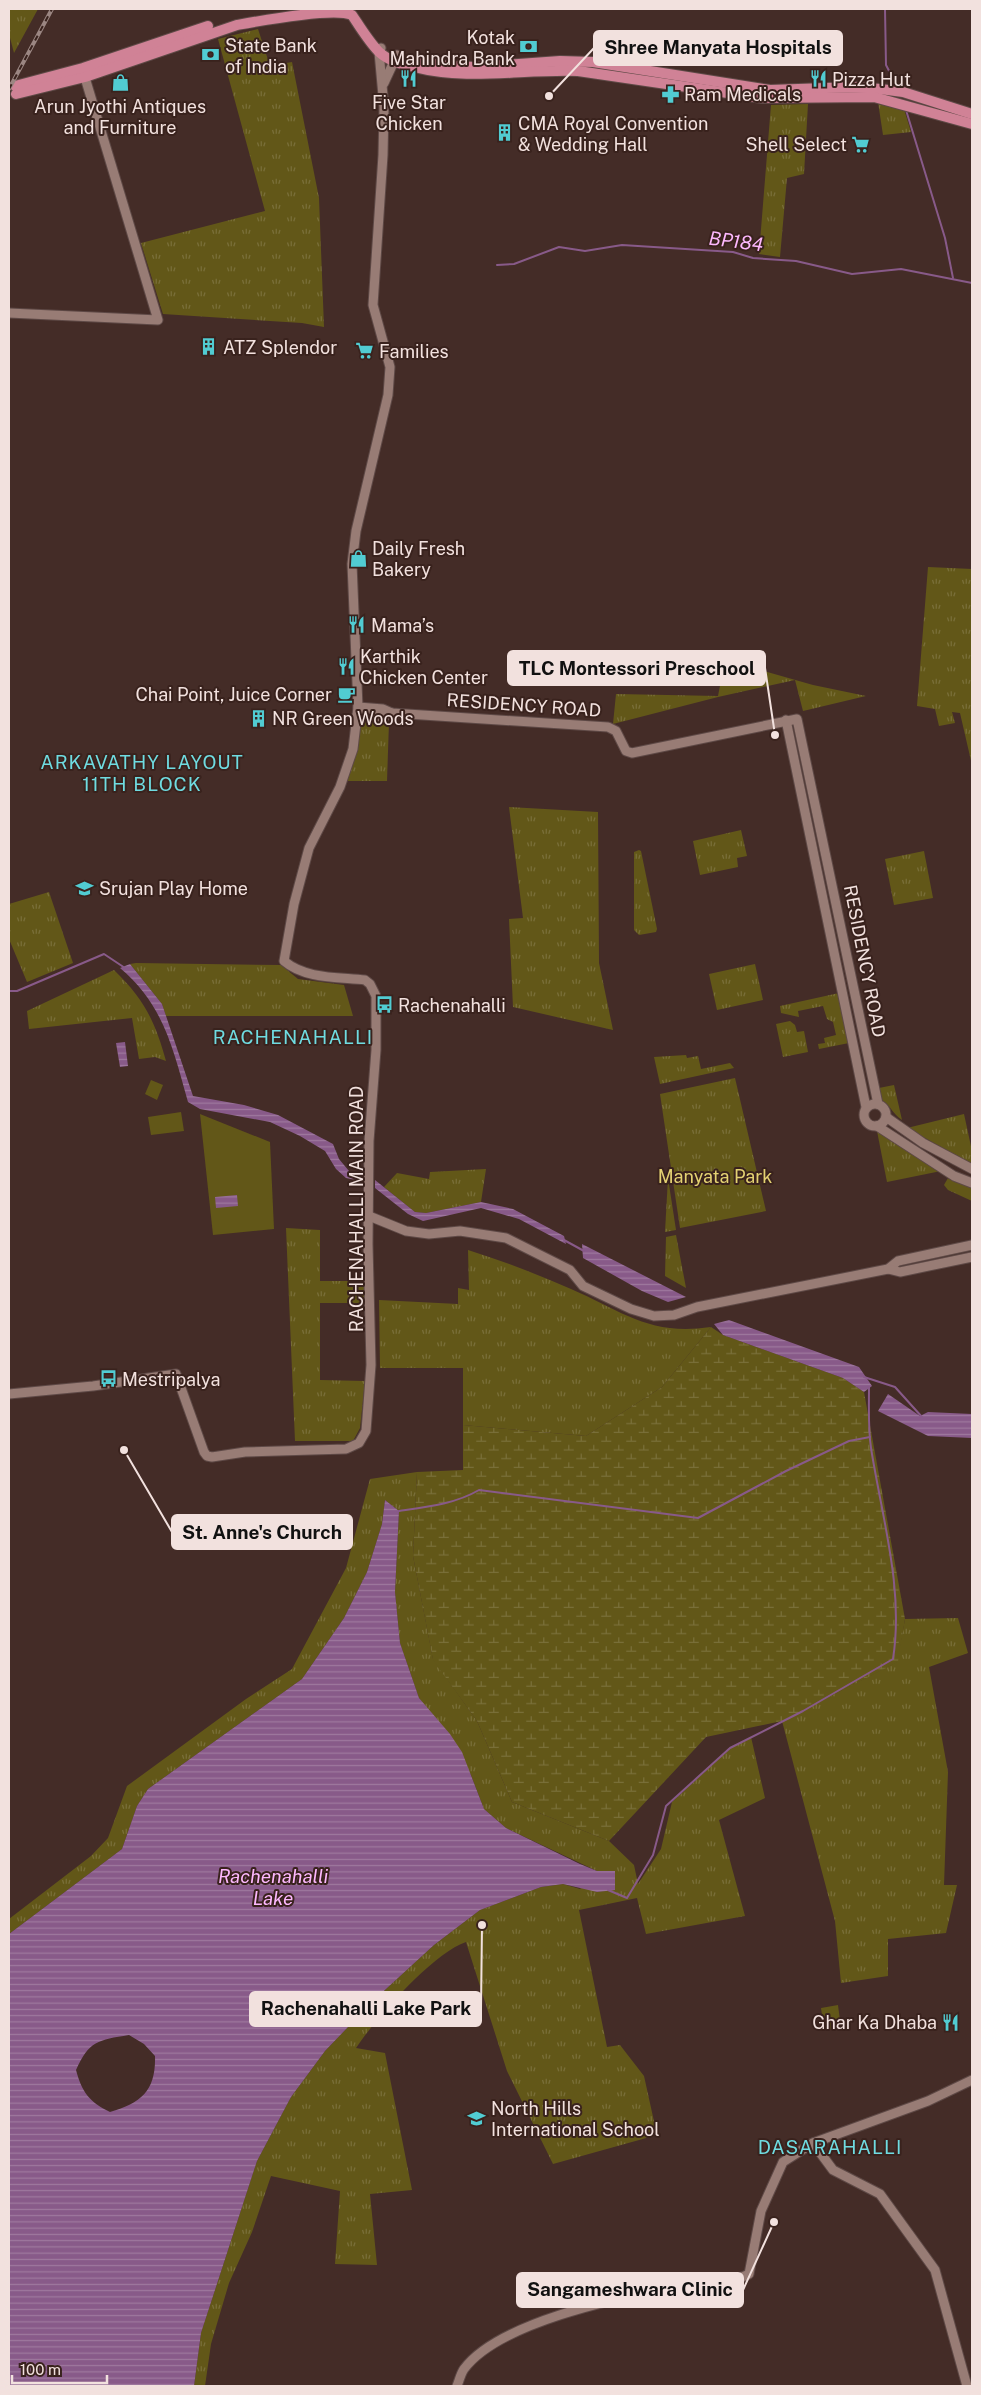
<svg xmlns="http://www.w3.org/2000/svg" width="981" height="2395" font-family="'Public Sans',sans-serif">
  <defs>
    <pattern id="grass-tufts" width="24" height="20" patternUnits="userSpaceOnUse" patternTransform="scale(1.25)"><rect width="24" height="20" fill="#625718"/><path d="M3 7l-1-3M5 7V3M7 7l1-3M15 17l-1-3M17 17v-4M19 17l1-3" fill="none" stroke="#796f39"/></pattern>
    <pattern id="wetland-marsh" width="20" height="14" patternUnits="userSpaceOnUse" patternTransform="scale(1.25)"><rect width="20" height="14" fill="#625718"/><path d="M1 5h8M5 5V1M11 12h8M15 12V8" fill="none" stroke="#796f39"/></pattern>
    <pattern id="water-rules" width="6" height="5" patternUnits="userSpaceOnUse" patternTransform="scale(1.25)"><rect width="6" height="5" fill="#885a89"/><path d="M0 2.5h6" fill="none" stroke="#9f799f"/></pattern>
  </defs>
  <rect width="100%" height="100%" fill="#442c27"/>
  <!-- grass -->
  <g fill="url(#grass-tufts)">
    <polygon points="9,9 38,9 14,53 9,34"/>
    <polygon points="258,29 270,66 292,62 319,198 324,327 302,323 163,314 141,243 265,211 218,39"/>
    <polygon points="878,102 904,109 911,132 883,135"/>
    <polygon points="808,104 804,174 787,178 780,257 759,254 771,105"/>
    <polygon points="928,567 972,569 972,765 960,713 952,712 955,723 939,726 935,709 917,706"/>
    <polygon points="725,660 813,685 866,696 803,711 795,680 718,697 613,724 616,694 718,696"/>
    <polygon points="360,720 389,722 387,781 347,781"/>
    <polygon points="509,807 598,812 599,963 613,1030 513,1007 509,919 523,918"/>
    <polygon points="741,830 747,856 737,858 738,867 700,875 693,841"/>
    <polygon points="639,850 641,851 657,929 656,932 639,935 634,930 634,852"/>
    <polygon points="924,851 933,898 894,905 885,859"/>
    <polygon points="49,892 73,963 27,982 9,939 9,904"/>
    <polygon points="136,963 281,965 298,979 344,985 353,1016 166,1016 162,1004 130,964"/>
    <polygon points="755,964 763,1000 717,1010 709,974"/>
    <path d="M114,970C144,999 155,1021 166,1061L155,1057L139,1059L132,1018L29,1029L27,1011Z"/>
    <polygon points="839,993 849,1043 819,1049 818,1044 825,1043 824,1038 836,1035 833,1022 827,1019 823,1006 798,1011 799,1017 781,1013 780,1006"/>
    <polygon points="790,1021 795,1025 797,1032 804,1031 808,1052 783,1057 776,1024"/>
    <polygon points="686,1055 687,1058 698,1056 701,1069 730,1063 734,1068 660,1084 654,1057"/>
    <polygon points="735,1078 766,1211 680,1228 660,1094"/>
    <path d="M894,1085L902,1120C891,1112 892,1107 882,1100L879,1088Z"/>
    <polygon points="964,1114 972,1151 972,1164 907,1128"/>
    <polygon points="877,1131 941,1171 887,1182"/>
    <polygon points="486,1169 481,1202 426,1213 415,1212 384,1187 397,1173 429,1179 430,1172"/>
    <polygon points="668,1178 676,1230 665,1232"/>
    <polygon points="948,1178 972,1187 972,1201 948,1190 944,1185"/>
    <polygon points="286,1228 320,1230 320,1281 364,1281 366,1303 320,1303 320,1380 365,1381 360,1428 353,1441 295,1441"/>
    <polygon points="676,1235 686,1288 665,1276 666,1237"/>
    <path d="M468,1250C503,1261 537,1274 571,1289C624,1312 649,1336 711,1327L662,1387L586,1436L463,1425V1368H380L379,1300L458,1304V1288L469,1290Z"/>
    <path d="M417,1472L413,1556L433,1659L477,1721L512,1802L609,1841L634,1865L638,1884L661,1849L672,1802L731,1748L751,1737L765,1798L719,1820L745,1916L646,1934L637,1898L579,1910L607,2047L620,2045L644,2076L657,2135L553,2164L507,2071L466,1942C433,1953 376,2018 356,2048L385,2053L412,2190L370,2194L377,2265L335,2264L340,2191L271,2176L252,2232L229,2283L211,2344L205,2386H194L201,2333L257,2161L291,2097L325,2051L374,2000L434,1945L480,1910L541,1887L563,1884L580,1889L597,1871L506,1828L484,1809L471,1775L419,1698L400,1643L395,1592L399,1511L385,1500L382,1524L367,1572L344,1618L302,1679L148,1789L137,1806L122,1849L9,1934V1919L91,1856L108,1838L127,1786L246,1699L292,1669L346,1568L370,1479Z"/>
    <polygon points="958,1618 968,1653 929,1667 948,1772 944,1885 957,1885 946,1933 888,1939 888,1976 841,1983 835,1921 782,1721 897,1662 905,1619"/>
  </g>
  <!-- wetland -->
  <polygon fill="url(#wetland-marsh)" points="711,1327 723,1335 843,1378 864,1392 905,1619 898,1662 782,1721 706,1737 609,1841 512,1802 477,1721 433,1660 413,1556 417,1472 463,1470 463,1425 586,1436 662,1387"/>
  <!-- pitch -->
  <g fill="#625718">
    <polygon points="151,1080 163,1085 157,1100 145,1094"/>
    <polygon points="181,1112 184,1131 151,1135 148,1117"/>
    <polygon points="200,1114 270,1142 274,1229 213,1235"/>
    <polygon points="838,2005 841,2028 824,2030 821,2008"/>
  </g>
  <!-- water -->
  <g fill="url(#water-rules)" fill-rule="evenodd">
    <path d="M130,964L162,1004L193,1096L244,1105L278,1115L333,1144L339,1159L349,1171L366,1173V1182L346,1178L336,1169L325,1151L300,1136L270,1122L200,1109L188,1102C173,1049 164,1005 120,968Z"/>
    <polygon points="125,1042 128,1066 120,1067 116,1043"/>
    <polygon points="375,1180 415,1212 426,1213 481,1202 513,1209 564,1236 566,1244 519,1219 481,1208 423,1221 408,1214 375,1188"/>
    <polygon points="237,1195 238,1206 216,1208 215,1197"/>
    <polygon points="582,1244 686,1297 668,1302 642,1291 583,1258"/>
    <polygon points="729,1320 859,1367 872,1386 864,1392 843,1378 723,1335 714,1324"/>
    <polygon points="888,1394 920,1416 928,1412 972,1414 972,1438 928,1436 878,1411"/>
    <path d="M385,1500L399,1511L395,1592L400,1643L419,1698L450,1734L462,1752L484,1809L506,1828L580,1864L597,1871H615V1890L597,1892L563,1884L541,1887L480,1910L434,1945L374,2000L325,2051L291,2097L257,2161L201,2333L194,2386H9V1934L122,1849L137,1806L148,1789L302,1679L344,1618L367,1572L382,1524ZM129,2035L144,2044L155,2056C156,2090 142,2103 110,2112C89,2102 82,2092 76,2070C89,2041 98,2040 129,2035Z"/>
  </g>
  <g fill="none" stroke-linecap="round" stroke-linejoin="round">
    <!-- stream -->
    <g stroke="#885a89" stroke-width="2">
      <polyline points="885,9 886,65 898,88"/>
      <polyline points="906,110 945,238 953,278"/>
      <polyline points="497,265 514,264 559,247 585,251 622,245 733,252 753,258 796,261 852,274 901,269 972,283"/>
      <polyline points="9,991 17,991 104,954 125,968"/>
      <polyline points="564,1240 584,1251"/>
      <polyline points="864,1377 895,1387 922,1417"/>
      <path d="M399,1511C427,1507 455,1504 479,1490L698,1518L786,1471L849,1441L870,1437"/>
      <path d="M608,1890L627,1898L653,1855L666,1806L730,1748L803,1711L893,1659C904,1589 882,1518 871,1448C868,1428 869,1407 869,1387"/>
    </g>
    <defs>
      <g id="tertiary">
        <polyline points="384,83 397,55"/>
        <polyline points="9,313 158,320 83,71"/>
        <polyline points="358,707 383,709 392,713 608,727 616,731 626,751 632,753 797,719 878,1104"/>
        <polyline points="357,715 383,717 392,713"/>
        <polyline points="786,720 866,1107"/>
        <circle cx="875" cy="1115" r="11"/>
        <polyline points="886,1117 923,1143 972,1169"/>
        <polyline points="877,1126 954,1176 972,1183"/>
        <polyline points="369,1216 406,1231 429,1234 460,1231 506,1238 570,1270 583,1286 631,1309 654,1316 674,1315 697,1307 888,1269 898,1261 972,1245"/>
        <polyline points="888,1269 900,1272 972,1257"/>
        <path d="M9,1394L93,1386L176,1374L204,1452L207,1456L212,1457L245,1452L346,1449L359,1443L366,1431L371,1365L368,1244L369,1141L376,1050V996L370,984L365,980C338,977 305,979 284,961L294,904L309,848L340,787L353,749L358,707L352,564L356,531L388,395L390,367L373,305L383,155L384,107L379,52L381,48"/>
        <polyline points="813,2143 833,2170 880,2194 935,2270 967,2386"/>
        <path d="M457,2386C459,2381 461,2373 464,2369C498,2323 616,2298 671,2288C697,2284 725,2286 749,2274L761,2211L783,2162L813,2143L928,2101L972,2080"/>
      </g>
      <g id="primary">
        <polyline points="418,61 446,66 477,67 560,61 593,62 770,90 854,87 880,89 903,92 972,114"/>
        <polyline points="15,86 83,68 208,26"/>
        <path d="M16,94L85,77L237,25C259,21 334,7 352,15C360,27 369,42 379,52C389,61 401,64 414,67C468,81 522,69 578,71L762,98L874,97L972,124"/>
      </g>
    </defs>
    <!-- tertiary casing -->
    <use href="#tertiary" stroke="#5e4946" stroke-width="11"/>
    <!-- primary casing -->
    <use href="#primary" stroke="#5e4946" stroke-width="12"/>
    <!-- tertiary -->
    <use href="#tertiary" stroke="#987c75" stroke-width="9"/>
    <!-- primary -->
    <use href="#primary" stroke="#d08296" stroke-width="10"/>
    <defs>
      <polyline id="rail" points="9,89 52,9"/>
    </defs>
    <!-- rail casing -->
    <use href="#rail" stroke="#9b8682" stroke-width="4"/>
    <!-- rail -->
    <use href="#rail" stroke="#39221d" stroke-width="2" stroke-dasharray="5.5" stroke-linecap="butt"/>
  </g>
  <!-- icons -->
  <defs>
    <symbol id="bank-bare" viewBox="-9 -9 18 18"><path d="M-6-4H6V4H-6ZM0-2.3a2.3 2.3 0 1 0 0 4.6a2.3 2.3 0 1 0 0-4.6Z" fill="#51ccd2" stroke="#39221d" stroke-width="2.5" paint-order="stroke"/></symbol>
    <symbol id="restaurant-bare" viewBox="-9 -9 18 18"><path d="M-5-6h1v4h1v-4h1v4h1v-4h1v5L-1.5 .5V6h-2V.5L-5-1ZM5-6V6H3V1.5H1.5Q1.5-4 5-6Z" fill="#51ccd2" stroke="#39221d" stroke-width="2.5" paint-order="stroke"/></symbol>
    <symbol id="shop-bare" viewBox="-9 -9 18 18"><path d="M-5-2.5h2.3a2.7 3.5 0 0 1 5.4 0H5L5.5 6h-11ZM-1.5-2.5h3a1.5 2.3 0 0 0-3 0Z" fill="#51ccd2" stroke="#39221d" stroke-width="2.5" paint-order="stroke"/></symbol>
    <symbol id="pharmacy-bare" viewBox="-9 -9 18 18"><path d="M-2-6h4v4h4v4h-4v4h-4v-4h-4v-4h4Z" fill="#51ccd2" stroke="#39221d" stroke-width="2.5" paint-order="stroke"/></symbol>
    <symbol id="building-bare" viewBox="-9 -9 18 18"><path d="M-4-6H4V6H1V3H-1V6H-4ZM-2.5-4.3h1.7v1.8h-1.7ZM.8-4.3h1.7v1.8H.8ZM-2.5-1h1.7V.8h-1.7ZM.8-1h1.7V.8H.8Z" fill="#51ccd2" stroke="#39221d" stroke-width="2.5" paint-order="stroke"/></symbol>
    <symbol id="supermarket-bare" viewBox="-9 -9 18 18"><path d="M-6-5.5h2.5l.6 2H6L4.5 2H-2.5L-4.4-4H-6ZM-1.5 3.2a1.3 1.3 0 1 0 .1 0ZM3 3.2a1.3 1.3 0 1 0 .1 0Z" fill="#51ccd2" stroke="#39221d" stroke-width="2.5" paint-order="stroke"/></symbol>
    <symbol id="cafe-bare" viewBox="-9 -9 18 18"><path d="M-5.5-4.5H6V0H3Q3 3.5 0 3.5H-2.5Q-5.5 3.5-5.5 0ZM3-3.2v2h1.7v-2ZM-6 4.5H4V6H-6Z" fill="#51ccd2" stroke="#39221d" stroke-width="2.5" paint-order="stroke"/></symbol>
    <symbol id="school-bare" viewBox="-9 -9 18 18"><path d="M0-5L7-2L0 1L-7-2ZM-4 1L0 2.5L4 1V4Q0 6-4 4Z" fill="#51ccd2" stroke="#39221d" stroke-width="2.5" paint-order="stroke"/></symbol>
    <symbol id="bus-bare" viewBox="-9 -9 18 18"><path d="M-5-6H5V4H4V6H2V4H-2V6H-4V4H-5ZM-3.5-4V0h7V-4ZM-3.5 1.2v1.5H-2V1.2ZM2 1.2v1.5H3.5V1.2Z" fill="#51ccd2" stroke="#39221d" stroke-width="2.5" paint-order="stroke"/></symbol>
  </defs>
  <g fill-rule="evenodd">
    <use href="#bank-bare" x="516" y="34" width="25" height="25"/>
    <use href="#bank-bare" x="198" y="42" width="25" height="25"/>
    <use href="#restaurant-bare" x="396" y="66" width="25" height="25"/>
    <use href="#restaurant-bare" x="806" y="66" width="25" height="25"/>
    <use href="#shop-bare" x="108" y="70" width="25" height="25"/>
    <use href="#pharmacy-bare" x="658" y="82" width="25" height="25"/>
    <use href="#building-bare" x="492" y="120" width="25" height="25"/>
    <use href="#supermarket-bare" x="848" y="132" width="25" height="25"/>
    <use href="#building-bare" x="196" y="334" width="25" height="25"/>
    <use href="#supermarket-bare" x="352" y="338" width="25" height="25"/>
    <use href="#shop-bare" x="346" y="546" width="25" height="25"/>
    <use href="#restaurant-bare" x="344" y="612" width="25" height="25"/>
    <use href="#restaurant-bare" x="334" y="654" width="25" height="25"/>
    <use href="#cafe-bare" x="334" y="682" width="25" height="25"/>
    <use href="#building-bare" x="246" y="706" width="25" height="25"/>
    <use href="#school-bare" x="72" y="876" width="25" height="25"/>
    <use href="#bus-bare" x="372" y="992" width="25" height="25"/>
    <use href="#bus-bare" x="96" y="1366" width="25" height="25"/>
    <use href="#restaurant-bare" x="938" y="2010" width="25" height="25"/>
    <use href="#school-bare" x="464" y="2106" width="25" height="25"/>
  </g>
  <g text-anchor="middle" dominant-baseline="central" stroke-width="4" stroke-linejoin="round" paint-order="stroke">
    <!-- poi labels -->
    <g font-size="18" fill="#f2e1de" stroke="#39221d" text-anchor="start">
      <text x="515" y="37" text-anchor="end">Kotak<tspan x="515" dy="21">Mahindra Bank</tspan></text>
      <text x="225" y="45">State Bank<tspan x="225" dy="21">of India</tspan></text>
      <text x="832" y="79">Pizza Hut</text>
      <text x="684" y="94">Ram Medicals</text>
      <text x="409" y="102" text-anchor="middle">Five Star<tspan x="409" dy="21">Chicken</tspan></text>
      <text x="120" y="106" text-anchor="middle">Arun Jyothi Antiques<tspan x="120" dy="21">and Furniture</tspan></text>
      <text x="518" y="123">CMA Royal Convention<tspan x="518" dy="21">&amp; Wedding Hall</tspan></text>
      <text x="847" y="144" text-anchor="end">Shell Select</text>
      <text x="223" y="347">ATZ Splendor</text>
      <text x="379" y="351">Families</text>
      <text x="372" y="548">Daily Fresh<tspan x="372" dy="21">Bakery</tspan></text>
      <text x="371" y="625">Mama’s</text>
      <text x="360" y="656">Karthik<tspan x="360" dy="21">Chicken Center</tspan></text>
      <text x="332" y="694" text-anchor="end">Chai Point, Juice Corner</text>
      <text x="272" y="718">NR Green Woods</text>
      <text x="99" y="888">Srujan Play Home</text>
      <text x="398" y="1005">Rachenahalli</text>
      <text x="122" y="1379">Mestripalya</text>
      <text x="937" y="2022" text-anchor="end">Ghar Ka Dhaba</text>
      <text x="491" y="2108">North Hills<tspan x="491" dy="21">International School</tspan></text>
    </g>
    <!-- street labels -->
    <g font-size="18" fill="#f2e1de" stroke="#39221d">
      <text transform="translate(524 705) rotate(4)">RESIDENCY ROAD</text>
      <text transform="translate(865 961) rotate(79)">RESIDENCY ROAD</text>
      <text transform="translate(356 1209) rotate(-90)">RACHENAHALLI MAIN ROAD</text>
    </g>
    <!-- park labels -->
    <g font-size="18" fill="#e4d272" stroke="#39221d">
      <text x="715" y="1176">Manyata Park</text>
    </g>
    <!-- water labels -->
    <g font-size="19" font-style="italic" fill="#fdb8fe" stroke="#39221d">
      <text transform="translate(736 241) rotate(7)">BP184</text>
      <text x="273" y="1876">Rachenahalli<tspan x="273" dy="22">Lake</tspan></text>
    </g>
    <!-- neighbourhood labels -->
    <g font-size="19" letter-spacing="1" fill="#6fdce1" stroke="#39221d">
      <text x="142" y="762">ARKAVATHY LAYOUT<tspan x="142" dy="22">11TH BLOCK</tspan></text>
      <text x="293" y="1037">RACHENAHALLI</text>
      <text x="830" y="2147">DASARAHALLI</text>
    </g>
  </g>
  <!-- callouts -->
  <path fill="none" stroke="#f2e1de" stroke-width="2" d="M549 96L594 48M775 735L765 668M124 1450L172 1532M482 1925L481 2009M774 2222L743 2290"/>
  <g fill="#f2e1de" stroke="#39221d" stroke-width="2">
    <circle cx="549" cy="96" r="5"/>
    <circle cx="775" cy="735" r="5"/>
    <circle cx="124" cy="1450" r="5"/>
    <circle cx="482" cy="1925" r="5"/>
    <circle cx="774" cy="2222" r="5"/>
  </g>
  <g fill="#f2e1de" stroke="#f2e1de" stroke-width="2">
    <rect x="594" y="31" width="248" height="34" rx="5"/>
    <rect x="508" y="651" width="257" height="34" rx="5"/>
    <rect x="172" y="1515" width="180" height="34" rx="5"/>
    <rect x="250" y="1992" width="231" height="34" rx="5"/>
    <rect x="517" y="2273" width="226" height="34" rx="5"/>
  </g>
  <g font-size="19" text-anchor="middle" font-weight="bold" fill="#111">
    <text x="718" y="54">Shree Manyata Hospitals</text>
    <text x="637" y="675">TLC Montessori Preschool</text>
    <text x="262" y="1539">St. Anne's Church</text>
    <text x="366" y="2015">Rachenahalli Lake Park</text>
    <text x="630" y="2296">Sangameshwara Clinic</text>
  </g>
  <!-- border -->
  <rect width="981" height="2395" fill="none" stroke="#f2e1de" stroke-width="20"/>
  <!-- scale -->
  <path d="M12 2375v8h95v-8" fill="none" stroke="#f2e1de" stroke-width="2.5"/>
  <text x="20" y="2375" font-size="15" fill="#f2e1de" stroke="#39221d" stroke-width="4" paint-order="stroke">100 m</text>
</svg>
